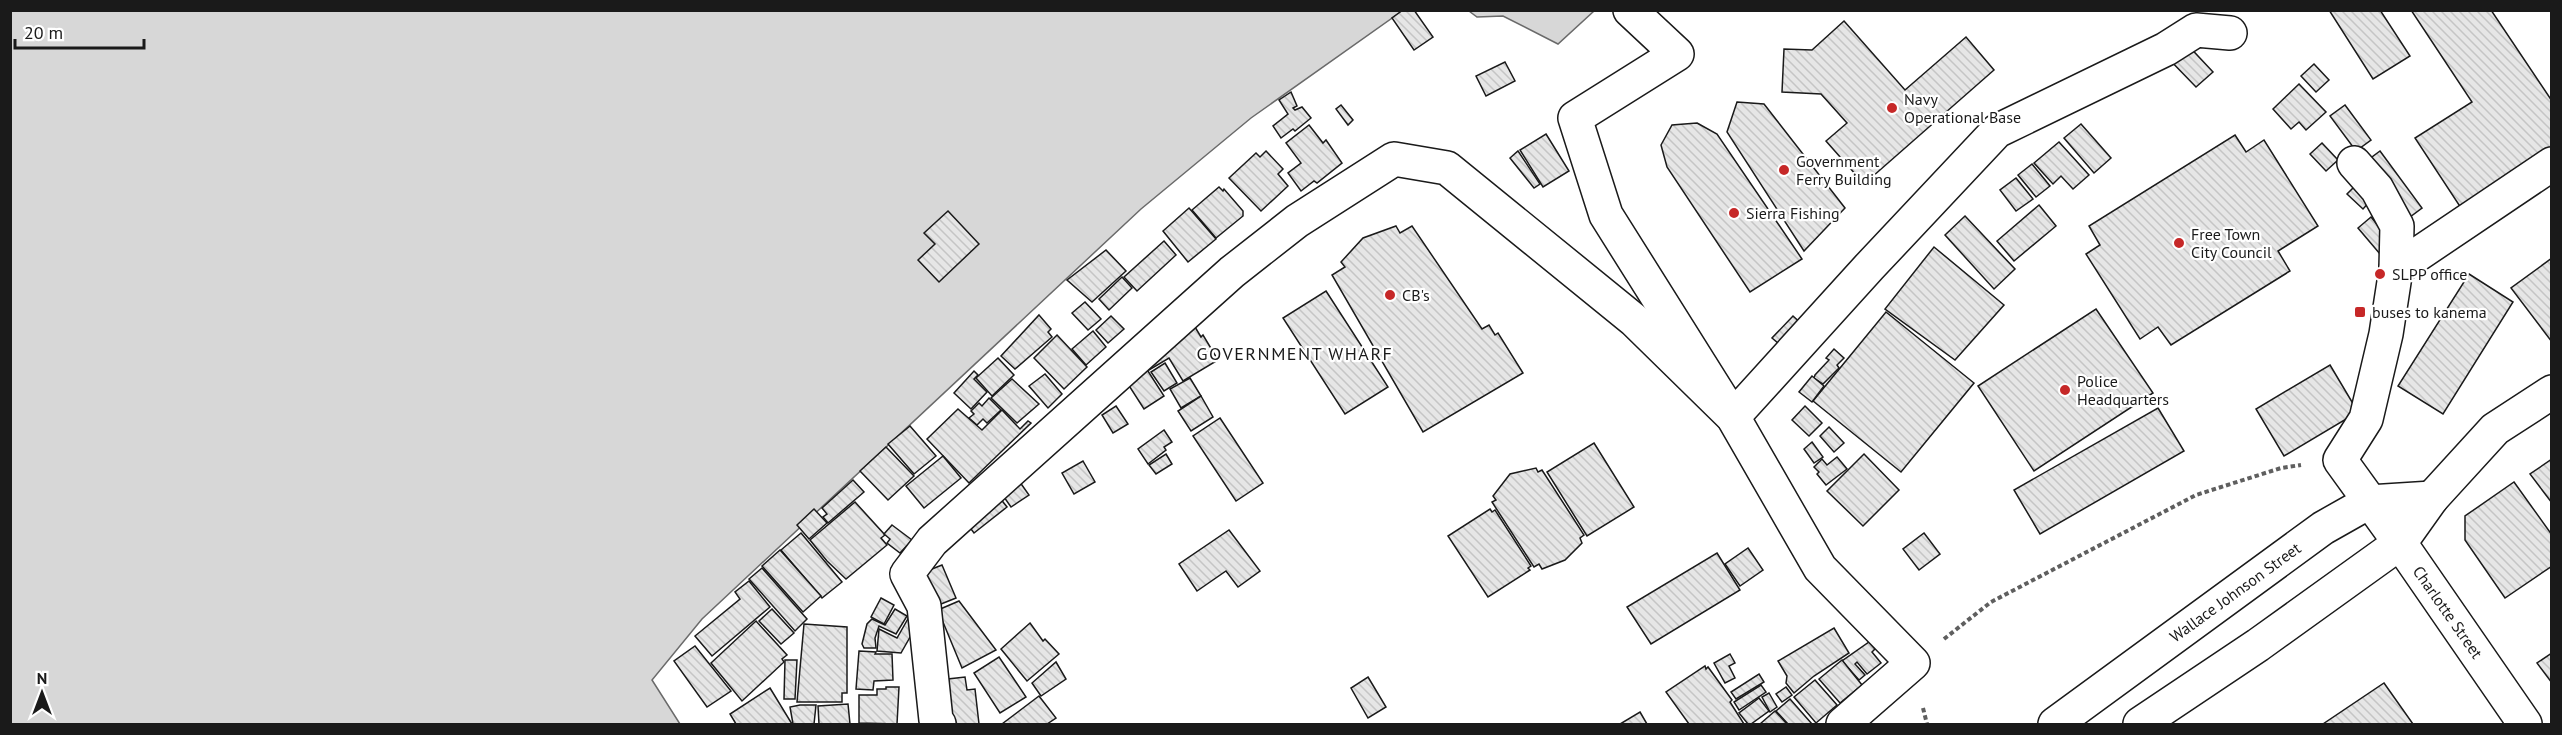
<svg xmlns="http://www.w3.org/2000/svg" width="2562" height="735" font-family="'PT Sans',sans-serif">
  <defs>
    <pattern id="building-back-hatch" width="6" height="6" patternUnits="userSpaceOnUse" patternTransform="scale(1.5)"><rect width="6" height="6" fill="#e6e6e6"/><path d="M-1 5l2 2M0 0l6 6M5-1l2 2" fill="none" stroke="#c5c5c5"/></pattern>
  </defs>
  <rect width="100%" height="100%" fill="#fff"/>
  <!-- water -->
  <g fill="#d7d7d7" stroke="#6a6a6a" stroke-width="1.5">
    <polygon points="10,11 1402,11 1251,118 1141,209 702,619 652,680 680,724 11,724"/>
    <polygon points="1469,11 1594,11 1558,44 1503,16 1477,17"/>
  </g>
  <!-- building -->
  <g fill="url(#building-back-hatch)" stroke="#1a1a1a" stroke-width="1.5">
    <polygon points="1403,10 1414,10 1433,37 1414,50 1392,18"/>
    <polygon points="2329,10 2380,10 2410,56 2373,79"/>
    <polygon points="2411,10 2491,10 2552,101 2552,148 2461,208 2415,138 2472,102"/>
    <polygon points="1844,21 1905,90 1966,37 1994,70 1864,184 1826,141 1847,123 1821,94 1782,92 1784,49 1812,50"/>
    <polygon points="2183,40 2213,72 2196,87 2166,56"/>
    <polygon points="1505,62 1515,81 1486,96 1476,76"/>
    <polygon points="2314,64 2329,80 2316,92 2301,76"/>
    <polygon points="2299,84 2326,112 2306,130 2299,122 2291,129 2273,109"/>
    <polygon points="1291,92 1297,106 1293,108 1295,110 1302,107 1311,118 1295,131 1293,129 1281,138 1273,126 1288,114 1279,100"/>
    <polygon points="1737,102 1764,104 1845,208 1804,251 1727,132"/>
    <polygon points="1341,105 1353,120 1348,125 1336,109"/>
    <polygon points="2345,105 2371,140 2356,151 2330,116"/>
    <polygon points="1697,123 1717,134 1802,259 1750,292 1667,167 1661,145 1672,125"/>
    <polygon points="2081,124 2111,158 2094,173 2064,138"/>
    <polygon points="1309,125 1323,143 1326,140 1342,163 1317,183 1314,181 1301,191 1288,173 1301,163 1286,143"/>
    <polygon points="1546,134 1569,171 1543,187 1520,150"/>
    <polygon points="2235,135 2246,152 2264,140 2318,226 2278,251 2290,271 2171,345 2158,327 2140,339 2086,254 2100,245 2089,226"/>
    <polygon points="2059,142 2089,175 2073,189 2061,176 2053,184 2034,163"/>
    <polygon points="2322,143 2338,160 2326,171 2310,154"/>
    <polygon points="1266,151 1283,169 1278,174 1288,186 1261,211 1229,178 1256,153 1260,157"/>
    <polygon points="1518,151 1540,184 1534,188 1510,158"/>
    <polygon points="2380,151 2422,208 2406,220 2364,163"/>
    <polygon points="2032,164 2050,186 2036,197 2018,175"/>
    <polygon points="2016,178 2033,199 2016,211 2000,190"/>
    <polygon points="2357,184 2372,199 2363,209 2347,194"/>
    <polygon points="1219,187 1223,191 1224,189 1243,211 1243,216 1216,238 1192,210"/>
    <polygon points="2039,205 2056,226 2014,261 1997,241"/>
    <polygon points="1189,208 1216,239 1188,262 1163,231"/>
    <polygon points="948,211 979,244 939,282 918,260 935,244 924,233"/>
    <polygon points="1965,216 2015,269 1994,289 1945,235"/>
    <polygon points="2371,217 2393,244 2380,254 2358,228"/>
    <polygon points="1396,226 1400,233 1412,226 1482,329 1489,325 1495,335 1498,333 1523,373 1423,432 1332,275 1345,267 1341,262 1363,238"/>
    <polygon points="1164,241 1176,255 1137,291 1124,277"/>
    <polygon points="1934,247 2004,305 1955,360 1885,309"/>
    <polygon points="1106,250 1126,271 1092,302 1067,280"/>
    <polygon points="2552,258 2552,342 2511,288"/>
    <polygon points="2469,274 2513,302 2443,414 2398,386"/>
    <polygon points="1122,277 1132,288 1109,310 1099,299"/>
    <polygon points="1326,291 1388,387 1345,414 1283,318"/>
    <polygon points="1085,302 1101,319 1088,330 1072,313"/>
    <polygon points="2096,309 2153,393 2034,471 1978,386"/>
    <polygon points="1886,312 1974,383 1901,472 1813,401"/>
    <polygon points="1039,315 1051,329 1048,332 1052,337 1015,369 1001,356"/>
    <polygon points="1111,316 1124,329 1108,343 1096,330"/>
    <polygon points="1793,316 1804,326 1784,348 1772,338"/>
    <polygon points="1195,327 1201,337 1203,335 1218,360 1183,381 1169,358 1149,370 1146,365 1160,349"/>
    <polygon points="1093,331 1106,347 1086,365 1072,349"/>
    <polygon points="1057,335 1087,367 1064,389 1034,358"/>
    <polygon points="1834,349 1844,358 1837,365 1839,368 1823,384 1814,378 1815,375 1829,360 1826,358"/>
    <polygon points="998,358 1014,375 992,396 976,378"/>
    <polygon points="1165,363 1177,383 1164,391 1151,372"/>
    <polygon points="2330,365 2358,412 2284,456 2256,409"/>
    <polygon points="1146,368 1164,396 1144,409 1126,381"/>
    <polygon points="974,371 978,375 974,379 987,392 971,409 954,393"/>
    <polygon points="1045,374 1062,394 1048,408 1029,386"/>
    <polygon points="1812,376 1824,386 1812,402 1799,392"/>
    <polygon points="1190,378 1201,396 1181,408 1170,389"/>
    <polygon points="1012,379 1039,404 1017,423 991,398"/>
    <polygon points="1201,396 1213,417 1191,431 1178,411"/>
    <polygon points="989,398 1001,410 987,423 983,419 977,425 969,418 974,414 971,411 979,403 982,406"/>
    <polygon points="1116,406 1128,424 1113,433 1102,415"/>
    <polygon points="1805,406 1822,423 1809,436 1792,420"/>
    <polygon points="2158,408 2184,451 2040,534 2014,490"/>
    <polygon points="958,409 982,430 1002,410 1020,429 1028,421 1031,423 969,483 927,439"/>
    <polygon points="1220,418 1263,483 1236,501 1193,436"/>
    <polygon points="910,426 936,456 914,474 888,444"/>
    <polygon points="1829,427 1844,443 1834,452 1820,436"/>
    <polygon points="1164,430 1172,442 1164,447 1166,450 1148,464 1138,449"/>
    <polygon points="1812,442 1823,457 1814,463 1804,449"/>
    <polygon points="1594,443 1634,507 1587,536 1547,472"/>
    <polygon points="886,447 914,476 888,500 860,471"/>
    <polygon points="1166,454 1172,464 1156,474 1149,465"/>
    <polygon points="1864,454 1899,490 1863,526 1827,491"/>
    <polygon points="943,456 961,478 924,508 906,486"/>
    <polygon points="1837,457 1847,469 1826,485 1817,474 1819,472 1814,467 1822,459 1827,465"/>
    <polygon points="2552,459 2552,503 2530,474"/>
    <polygon points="1083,461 1095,482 1074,494 1062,473"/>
    <polygon points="1536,468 1538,472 1542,470 1584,535 1580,538 1582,543 1565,560 1542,569 1539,564 1534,567 1492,502 1496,500 1493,496 1510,474"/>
    <polygon points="1017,478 1029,495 1011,507 999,490"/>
    <polygon points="853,480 864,492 828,523 823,517 827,514 822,508"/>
    <polygon points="2514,482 2552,535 2552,566 2505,598 2465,540 2465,516"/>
    <polygon points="995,492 1007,507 974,533 962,517"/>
    <polygon points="855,502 885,535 881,538 887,545 846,579 827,561 810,540"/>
    <polygon points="814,509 827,523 809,539 797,525"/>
    <polygon points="1490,509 1492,512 1495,510 1531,566 1528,568 1530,570 1488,597 1448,536"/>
    <polygon points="892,525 912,540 900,553 887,543 890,539 884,534"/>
    <polygon points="1229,530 1260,571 1238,587 1226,571 1197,591 1179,564"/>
    <polygon points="801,533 842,582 822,598 781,550"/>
    <polygon points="1924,533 1940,554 1919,570 1903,549"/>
    <polygon points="1748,548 1763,570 1740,586 1725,564"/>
    <polygon points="780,550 821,596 803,612 762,566"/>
    <polygon points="1717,553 1740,590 1651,644 1627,607"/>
    <polygon points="942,565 956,598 936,606 922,573"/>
    <polygon points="762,568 807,619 795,631 749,579"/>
    <polygon points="749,581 770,607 712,656 695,636 740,599 735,592"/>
    <polygon points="881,598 894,605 884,624 871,617"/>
    <polygon points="959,601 996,650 962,668 938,610"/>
    <polygon points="772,609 794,633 781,644 759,621"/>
    <polygon points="895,609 907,616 896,634 879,626 875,638 876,648 864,648 862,644 867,624 872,619 885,625"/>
    <polygon points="909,617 918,623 901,653 877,651 879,629 897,638"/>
    <polygon points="756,621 787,655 782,659 784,662 742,701 711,663"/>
    <polygon points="1030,623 1043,641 1045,639 1059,654 1027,681 1001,649"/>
    <polygon points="804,624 847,627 847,693 842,693 842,702 797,702"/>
    <polygon points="1834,628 1849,653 1814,676 1794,693 1786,683 1787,676 1778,661"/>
    <polygon points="1869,642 1875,649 1872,652 1881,663 1867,674 1857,662 1855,664 1865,675 1859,680 1842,661"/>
    <polygon points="695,646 731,691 707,707 674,661"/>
    <polygon points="859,651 876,652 875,654 892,654 893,680 874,681 873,690 856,689"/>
    <polygon points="2552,653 2552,683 2537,663"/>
    <polygon points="1730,654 1735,663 1729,666 1735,678 1725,683 1714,663"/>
    <polygon points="999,657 1026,697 1000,713 974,673"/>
    <polygon points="785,660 797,660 795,699 784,699"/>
    <polygon points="1842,660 1862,685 1840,703 1819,679"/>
    <polygon points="1056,662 1066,679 1041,696 1032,683"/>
    <polygon points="1705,666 1706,669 1708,667 1732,700 1730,702 1744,724 1689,724 1666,692"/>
    <polygon points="1759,674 1764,682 1736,699 1731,692"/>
    <polygon points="965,677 967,690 975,689 979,724 953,724 948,679"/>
    <polygon points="1368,677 1386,707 1368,718 1351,688"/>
    <polygon points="1815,680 1837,705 1816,723 1794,697"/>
    <polygon points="2384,683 2413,724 2323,724"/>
    <polygon points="1761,685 1766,692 1739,710 1734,702"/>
    <polygon points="886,687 899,687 897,724 859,723 859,695 877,695 877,689 886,689"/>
    <polygon points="1786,687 1792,695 1782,702 1776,694"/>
    <polygon points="770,688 792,724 736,724 730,714"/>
    <polygon points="1769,693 1777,707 1770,712 1762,697"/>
    <polygon points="1039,696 1056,718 1047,724 1002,724"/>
    <polygon points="1759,698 1769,711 1751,724 1748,724 1739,713"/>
    <polygon points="1790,699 1812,724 1788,724 1776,711"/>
    <polygon points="848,704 850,724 819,724 818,706"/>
    <polygon points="800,705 816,705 814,724 793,724 790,707"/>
    <polygon points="1775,711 1787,724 1760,724"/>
    <polygon points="1640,712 1647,724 1620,724"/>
  </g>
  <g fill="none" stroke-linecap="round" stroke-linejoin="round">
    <defs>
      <g id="minor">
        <polyline points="1630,10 1677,54 1575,118 1606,215 1733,417 1870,266 1997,131 2166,49 2196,30 2230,33"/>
        <polyline points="2354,163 2377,189 2397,226 2396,269 2386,334 2366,419 2340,460 2400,543 2525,724"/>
        <polyline points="2396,269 2552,164"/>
        <polyline points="939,724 936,720 924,606 907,574 932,541 1232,272 1297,221 1394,159 1447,168 1634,320 1733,417 1820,568 1913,663 1843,724"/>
        <polyline points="2055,724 2323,528 2369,502 2432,498"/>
        <polyline points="2140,724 2258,645 2400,543 2432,498 2495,429 2552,392"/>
      </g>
    </defs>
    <!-- minor casing -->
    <use href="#minor" stroke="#1a1a1a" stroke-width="36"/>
    <!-- path -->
    <g stroke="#5f5f5f" stroke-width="4" stroke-dasharray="4.5 3" stroke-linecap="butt">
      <polyline points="1944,639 1991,602 2196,495 2281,468 2301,465"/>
      <polyline points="1923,708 1927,724"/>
    </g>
    <!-- minor -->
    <use href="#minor" stroke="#fff" stroke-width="33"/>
  </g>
  <!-- markers -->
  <g fill="#c62828" stroke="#fff" stroke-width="2">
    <circle cx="1892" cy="108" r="6"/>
    <circle cx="1784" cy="170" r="6"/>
    <circle cx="1734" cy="213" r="6"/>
    <circle cx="2179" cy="243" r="6"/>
    <circle cx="2380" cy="274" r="6"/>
    <circle cx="1390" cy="295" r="6"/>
    <rect x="2354" y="306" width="12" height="12" rx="3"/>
    <circle cx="2065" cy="390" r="6"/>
  </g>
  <g text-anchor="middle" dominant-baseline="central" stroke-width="4.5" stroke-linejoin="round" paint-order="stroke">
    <!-- poi labels -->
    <g font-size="16" fill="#1a1a1a" stroke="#fff" text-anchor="start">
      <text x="1904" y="99">Navy<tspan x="1904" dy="18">Operational Base</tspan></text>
      <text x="1796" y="161">Government<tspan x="1796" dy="18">Ferry Building</tspan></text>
      <text x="1746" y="213">Sierra Fishing</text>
      <text x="2191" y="234">Free Town<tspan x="2191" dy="18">City Council</tspan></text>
      <text x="2392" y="274">SLPP office</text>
      <text x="1402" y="295">CB's</text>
      <text x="2372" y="312">buses to kanema</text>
      <text x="2077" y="381">Police<tspan x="2077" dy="18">Headquarters</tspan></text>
    </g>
    <!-- street labels -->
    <g font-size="16" fill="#1a1a1a" stroke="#fff">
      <text transform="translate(2235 592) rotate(-36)">Wallace Johnson Street</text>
      <text transform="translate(2448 612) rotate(55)">Charlotte Street</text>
    </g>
    <!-- neighbourhood labels -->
    <g font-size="18" letter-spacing="1.5" fill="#1a1a1a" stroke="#fff">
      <text x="1295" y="353">GOVERNMENT WHARF</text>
    </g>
  </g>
  <!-- border -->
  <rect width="2562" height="735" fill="none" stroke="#1a1a1a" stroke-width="24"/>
  <!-- north arrow -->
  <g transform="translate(42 693)" stroke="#ffffff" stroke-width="4.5" paint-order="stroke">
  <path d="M0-4.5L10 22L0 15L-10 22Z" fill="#1a1a1a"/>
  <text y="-9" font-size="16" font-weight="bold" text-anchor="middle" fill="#1a1a1a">N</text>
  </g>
  <!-- scale -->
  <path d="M15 39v9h129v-9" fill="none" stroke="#1a1a1a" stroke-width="3"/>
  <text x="24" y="39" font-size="18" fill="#1a1a1a" stroke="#ffffff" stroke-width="4.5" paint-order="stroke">20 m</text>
</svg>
